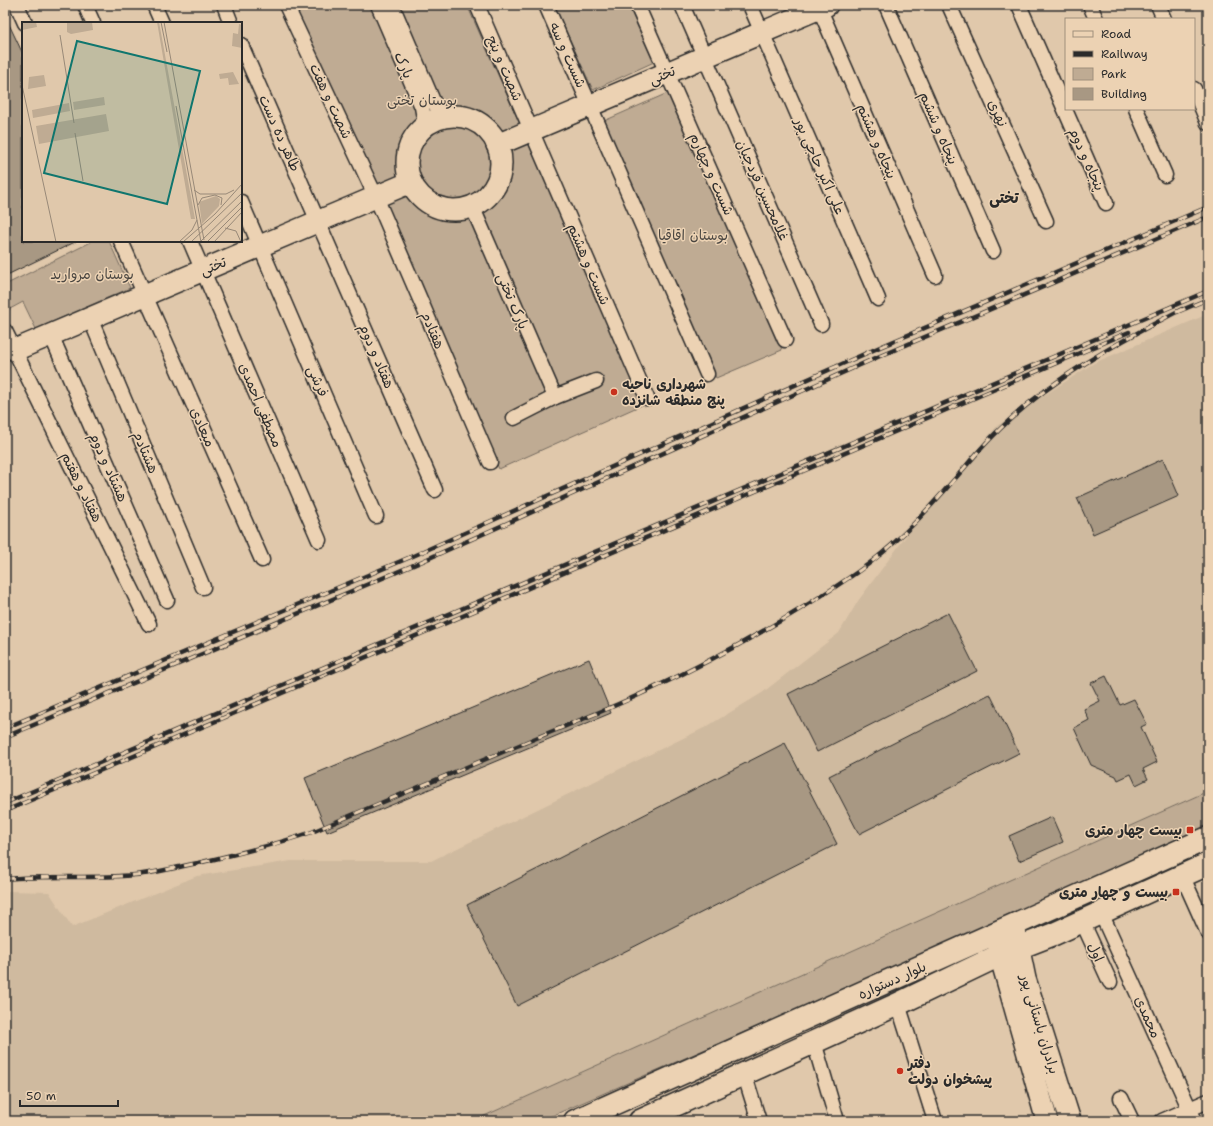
<svg xmlns="http://www.w3.org/2000/svg" width="1213" height="1126" font-family="'Shantell Sans','Playpen Sans Arabic',sans-serif">
  <rect width="100%" height="100%" fill="#e0c8ab"/>
  <filter id="ink" filterUnits="userSpaceOnUse"><feTurbulence type="fractalNoise" baseFrequency=".025" numOctaves="2"/><feDisplacementMap in="SourceGraphic" scale="8" xChannelSelector="R" yChannelSelector="G"/><feConvolveMatrix kernelMatrix="1 2 1 2 8 2 1 2 1" color-interpolation-filters="sRGB"/></filter>
  <g filter="url(#ink)">
    <!-- built -->
    <polygon fill="#cfba9f" points="1208,314 1208,791 473,1121 5,1121 5,891 49,892 72,927 197,876 291,861 431,861 706,727 762,693 839,633 858,601 921,516 997,426 1094,363"/>
    <!-- green -->
    <g fill="#bfab93" stroke="#756b5f">
      <polygon points="293,5 467,5 644,404 499,469"/>
      <polygon points="554,5 628,5 654,62 593,90"/>
      <polygon points="670,92 782,350 716,378 604,121"/>
      <polygon points="93,241 109,241 130,288 36,329 23,302 8,310 5,304 5,285"/>
      <polygon points="1208,791 1208,826 1072,890 540,1121 473,1121"/>
    </g>
    <!-- building -->
    <g fill="#a89883" stroke="#2b2b2b">
      <polygon points="5,16 23,54 23,241 77,241 5,276"/>
      <polygon points="1163,459 1179,496 1093,534 1077,498"/>
      <polygon points="948,613 977,671 817,752 788,694"/>
      <polygon points="589,659 611,713 327,832 305,778"/>
      <polygon points="1106,676 1120,705 1134,699 1147,724 1141,727 1157,762 1143,769 1148,779 1136,785 1131,774 1118,780 1116,776 1091,765 1074,728 1089,720 1084,709 1100,701 1091,683"/>
      <polygon points="990,694 1019,753 859,834 829,776"/>
      <polygon points="785,743 837,844 517,1006 467,905"/>
      <polygon points="1052,817 1063,842 1019,861 1009,836"/>
    </g>
    <g fill="none" stroke-linecap="round" stroke-linejoin="round">
      <defs>
        <g id="street">
          <polyline points="17,5 25,23"/>
          <polyline points="85,5 93,23"/>
          <polyline points="154,5 162,23"/>
          <polyline points="224,5 231,23"/>
          <polyline points="286,5 376,197 490,462"/>
          <polyline points="378,5 422,107 424,118 423,127"/>
          <polyline points="392,5 433,101 439,111 450,116"/>
          <polyline points="477,5 647,398"/>
          <polyline points="546,5 707,374"/>
          <polyline points="637,5 785,340"/>
          <polyline points="682,5 821,324"/>
          <polyline points="750,5 878,299"/>
          <polyline points="818,5 935,275"/>
          <polyline points="886,5 993,251"/>
          <polyline points="949,5 1046,221"/>
          <polyline points="1019,5 1106,203"/>
          <polyline points="1090,5 1096,19"/>
          <polyline points="1158,5 1164,19"/>
          <polyline points="241,45 435,490"/>
          <polyline points="1194,89 1208,123"/>
          <polyline points="1136,109 1165,175"/>
          <polyline points="241,202 376,516"/>
          <polyline points="472,206 555,397"/>
          <polyline points="121,241 262,560"/>
          <polyline points="190,241 319,540"/>
          <polyline points="90,318 203,587"/>
          <polyline points="5,331 149,624"/>
          <polyline points="51,335 167,600"/>
          <polyline points="514,418 555,397 596,381"/>
          <polyline points="1182,875 1208,933"/>
          <polyline points="1101,913 1195,1121"/>
          <polyline points="1082,921 1110,982"/>
          <polyline points="898,1004 935,1121"/>
          <polyline points="814,1042 837,1121"/>
          <polyline points="744,1073 759,1121"/>
          <polyline points="1121,1098 1132,1121"/>
          <polyline points="1162,1121 1208,1101"/>
        </g>
        <g id="secondary">
          <circle cx="454" cy="163" r="47"/>
          <polyline points="497,145 827,5"/>
          <polyline points="15,350 411,182"/>
          <polyline points="1014,926 1025,979 1070,1121"/>
          <polyline points="998,938 1000,955 1047,1121"/>
        </g>
        <g id="primary">
          <polyline points="575,1121 1208,838"/>
          <polyline points="640,1121 898,1004 1000,955 1054,934 1208,864"/>
        </g>
      </defs>
      <!-- street casing -->
      <use href="#street" stroke="#2b2b2b" stroke-width="17"/>
      <!-- secondary casing -->
      <use href="#secondary" stroke="#2b2b2b" stroke-width="24"/>
      <!-- primary casing -->
      <use href="#primary" stroke="#2b2b2b" stroke-width="25"/>
      <!-- street -->
      <use href="#street" stroke="#ecd2b3" stroke-width="14"/>
      <!-- secondary -->
      <use href="#secondary" stroke="#ecd2b3" stroke-width="21"/>
      <!-- primary -->
      <use href="#primary" stroke="#ecd2b3" stroke-width="22"/>
      <defs>
        <g id="rail">
          <polyline points="1177,312 1208,299"/>
          <polyline points="5,728 413,556 880,347 1208,207"/>
          <polyline points="5,737 416,564 880,356 1208,217"/>
          <polyline points="5,803 1208,291"/>
          <polyline points="5,811 1129,332"/>
          <path d="M5,879C48,875 92,879 135,875C156,873 177,867 198,863C237,854 275,845 312,832C380,803 448,775 517,746C559,728 603,712 645,692C718,658 790,618 856,573C893,548 924,514 953,481C968,464 982,446 998,431C1050,379 1117,343 1182,309"/>
        </g>
      </defs>
      <!-- rail casing -->
      <use href="#rail" stroke="#2b2b2b" stroke-width="4.5"/>
      <!-- rail -->
      <use href="#rail" stroke="#ecd2b3" stroke-width="3" stroke-dasharray="9" stroke-linecap="butt"/>
    </g>
  </g>
  <!-- markers -->
  <g fill="#c8321e" stroke="#ecd2b3" stroke-width="1.5">
    <circle cx="614" cy="392" r="4"/>
    <rect x="1186" y="826" width="8" height="8" rx="2"/>
    <rect x="1172" y="888" width="8" height="8" rx="2"/>
    <circle cx="900" cy="1071" r="4"/>
  </g>
  <g text-anchor="middle" dominant-baseline="central" stroke-width="3" stroke-linejoin="round" paint-order="stroke">
    <!-- street labels -->
    <g font-size="14" fill="#2b2b2b" stroke="#ecd2b3">
      <text transform="translate(568 55) rotate(66)">شست و سه</text>
      <text transform="translate(404 65) rotate(67)">پارک</text>
      <text transform="translate(505 68) rotate(67)">شصت و پنج</text>
      <text transform="translate(662 75) rotate(-23)">تختی</text>
      <text transform="translate(331 101) rotate(65)">شصت و هفت</text>
      <text transform="translate(998 113) rotate(66)">نهری</text>
      <text transform="translate(939 128) rotate(67)">پنجاه و ششم</text>
      <text transform="translate(280 133) rotate(66)">طاهر ده دست</text>
      <text transform="translate(877 141) rotate(67)">پنجاه و هشتم</text>
      <text transform="translate(1087 159) rotate(66)">پنجاه و دوم</text>
      <text transform="translate(820 166) rotate(66)">علی اکبر حاجی پور</text>
      <text transform="translate(712 174) rotate(66)">شست و چهارم</text>
      <text transform="translate(763 190) rotate(66)">غلامحسین فردچیان</text>
      <text transform="translate(589 264) rotate(67)">شست و هشتم</text>
      <text transform="translate(213 266) rotate(-23)">تختی</text>
      <text transform="translate(513 301) rotate(67)">پارک تختی</text>
      <text transform="translate(433 330) rotate(67)">هفتادم</text>
      <text transform="translate(377 356) rotate(67)">هفتاد و دوم</text>
      <text transform="translate(318 381) rotate(67)">فرشی</text>
      <text transform="translate(261 405) rotate(67)">مصطفی احمدی</text>
      <text transform="translate(203 427) rotate(66)">میعادی</text>
      <text transform="translate(146 452) rotate(67)">هشتادم</text>
      <text transform="translate(109 467) rotate(66)">هشتاد و دوم</text>
      <text transform="translate(82 487) rotate(64)">هفتاد و هفتم</text>
      <text transform="translate(1096 952) rotate(65)">اول</text>
      <text transform="translate(892 980) rotate(-24)">بلوار دستواره</text>
      <text transform="translate(1148 1017) rotate(66)">محمدی</text>
      <text transform="translate(1040 1024) rotate(73)">برادران باستانی پور</text>
    </g>
    <!-- park labels -->
    <g font-size="14" fill="#494540" stroke="#ecd2b3">
      <text x="422" y="100">بوستان تختی</text>
      <text x="693" y="235">بوستان اقاقیا</text>
      <text x="92" y="274">بوستان مروارید</text>
    </g>
    <!-- poi labels -->
    <g font-size="14" font-weight="bold" fill="#2b2b2b" stroke="#ecd2b3" text-anchor="start">
      <text x="622" y="384">شهرداری ناحیه<tspan x="622" dy="16">پنج منطقه شانزده</tspan></text>
      <text x="1182" y="830" text-anchor="end">بیست چهار متری</text>
      <text x="1168" y="892" text-anchor="end">بیست و چهار متری</text>
      <text x="908" y="1063">دفتر<tspan x="908" dy="16">پیشخوان دولت</tspan></text>
    </g>
    <!-- neighbourhood labels -->
    <g font-size="15" font-weight="bold" fill="#2b2b2b" stroke="#ecd2b3">
      <text x="1004" y="198">تختی</text>
    </g>
  </g>
  <!-- overview -->
  <g transform="translate(22 22)">
    <rect width="220" height="220" fill="#e0c8ab"/>
    <path d="M0,0H14L15,5L0,8ZM45,0H70L71,8L49,12L45,10ZM135,0H137L173,197H169ZM217,2L220,3V26L210,24L211,11L216,12ZM211,50L217,62L207,63L206,56L198,57L197,52ZM22,53L24,64L6,67L7,55ZM82,75L83,83L52,88L51,80ZM47,81L48,89L11,96L10,88ZM84,92L87,109L17,122L14,104ZM194,174L198,177L197,184L180,202L177,180Z" fill="#bfab93"/>
    <path fill="none" stroke="#988978" stroke-width="1" d="M139,0L145,30M142,0L182,218M38,13L52,101M0,63L34,220M154,84L179,220M53,111L61,159M172,168L178,172H204L212,168M176,183L180,176L193,173L200,176L199,183M203,206L214,209L219,220M157,220L170,208L175,198M161,220L193,192L220,162M169,220L220,171M178,220L220,179M185,220L220,185M192,220L220,190"/>
    <path fill="#0f766e" fill-opacity="0.15" stroke="#0f766e" stroke-width="2" d="M55,19L178,49L145,182L22,151Z"/>
    <rect width="220" height="220" fill="none" stroke="#2b2b2b" stroke-width="2"/>
  </g>
  <!-- margin -->
  <rect width="1213" height="1126" fill="none" stroke="#ecd2b3" stroke-width="20"/>
  <rect x="10" y="10" width="1193" height="1106" fill="none" stroke="#2b2b2b" stroke-width="1.5" filter="url(#ink)"/>
  <!-- legend -->
  <rect x="1065" y="18" width="130" height="92" fill="#ecd2b3" stroke="#9f8f7d"/>
  <rect x="1073" y="31" width="20" height="6" fill="#ecd2b3" stroke="#9f8f7d"/>
  <text x="1101" y="38" font-size="12" fill="#2b2b2b">Road</text>
  <rect x="1073" y="51" width="20" height="6" fill="#2b2b2b" stroke="#9f8f7d"/>
  <text x="1101" y="58" font-size="12" fill="#2b2b2b">Railway</text>
  <rect x="1073" y="68" width="20" height="12" fill="#bfab93" stroke="#9f8f7d"/>
  <text x="1101" y="78" font-size="12" fill="#2b2b2b">Park</text>
  <rect x="1073" y="88" width="20" height="12" fill="#a89883" stroke="#9f8f7d"/>
  <text x="1101" y="98" font-size="12" fill="#2b2b2b">Building</text>
  <!-- scale -->
  <path d="M20 1100v6h98v-6" fill="none" stroke="#2b2b2b" stroke-width="2"/>
  <text x="26" y="1100" font-size="12" fill="#2b2b2b" stroke="#ecd2b3" stroke-width="3" paint-order="stroke">50 m</text>
</svg>
